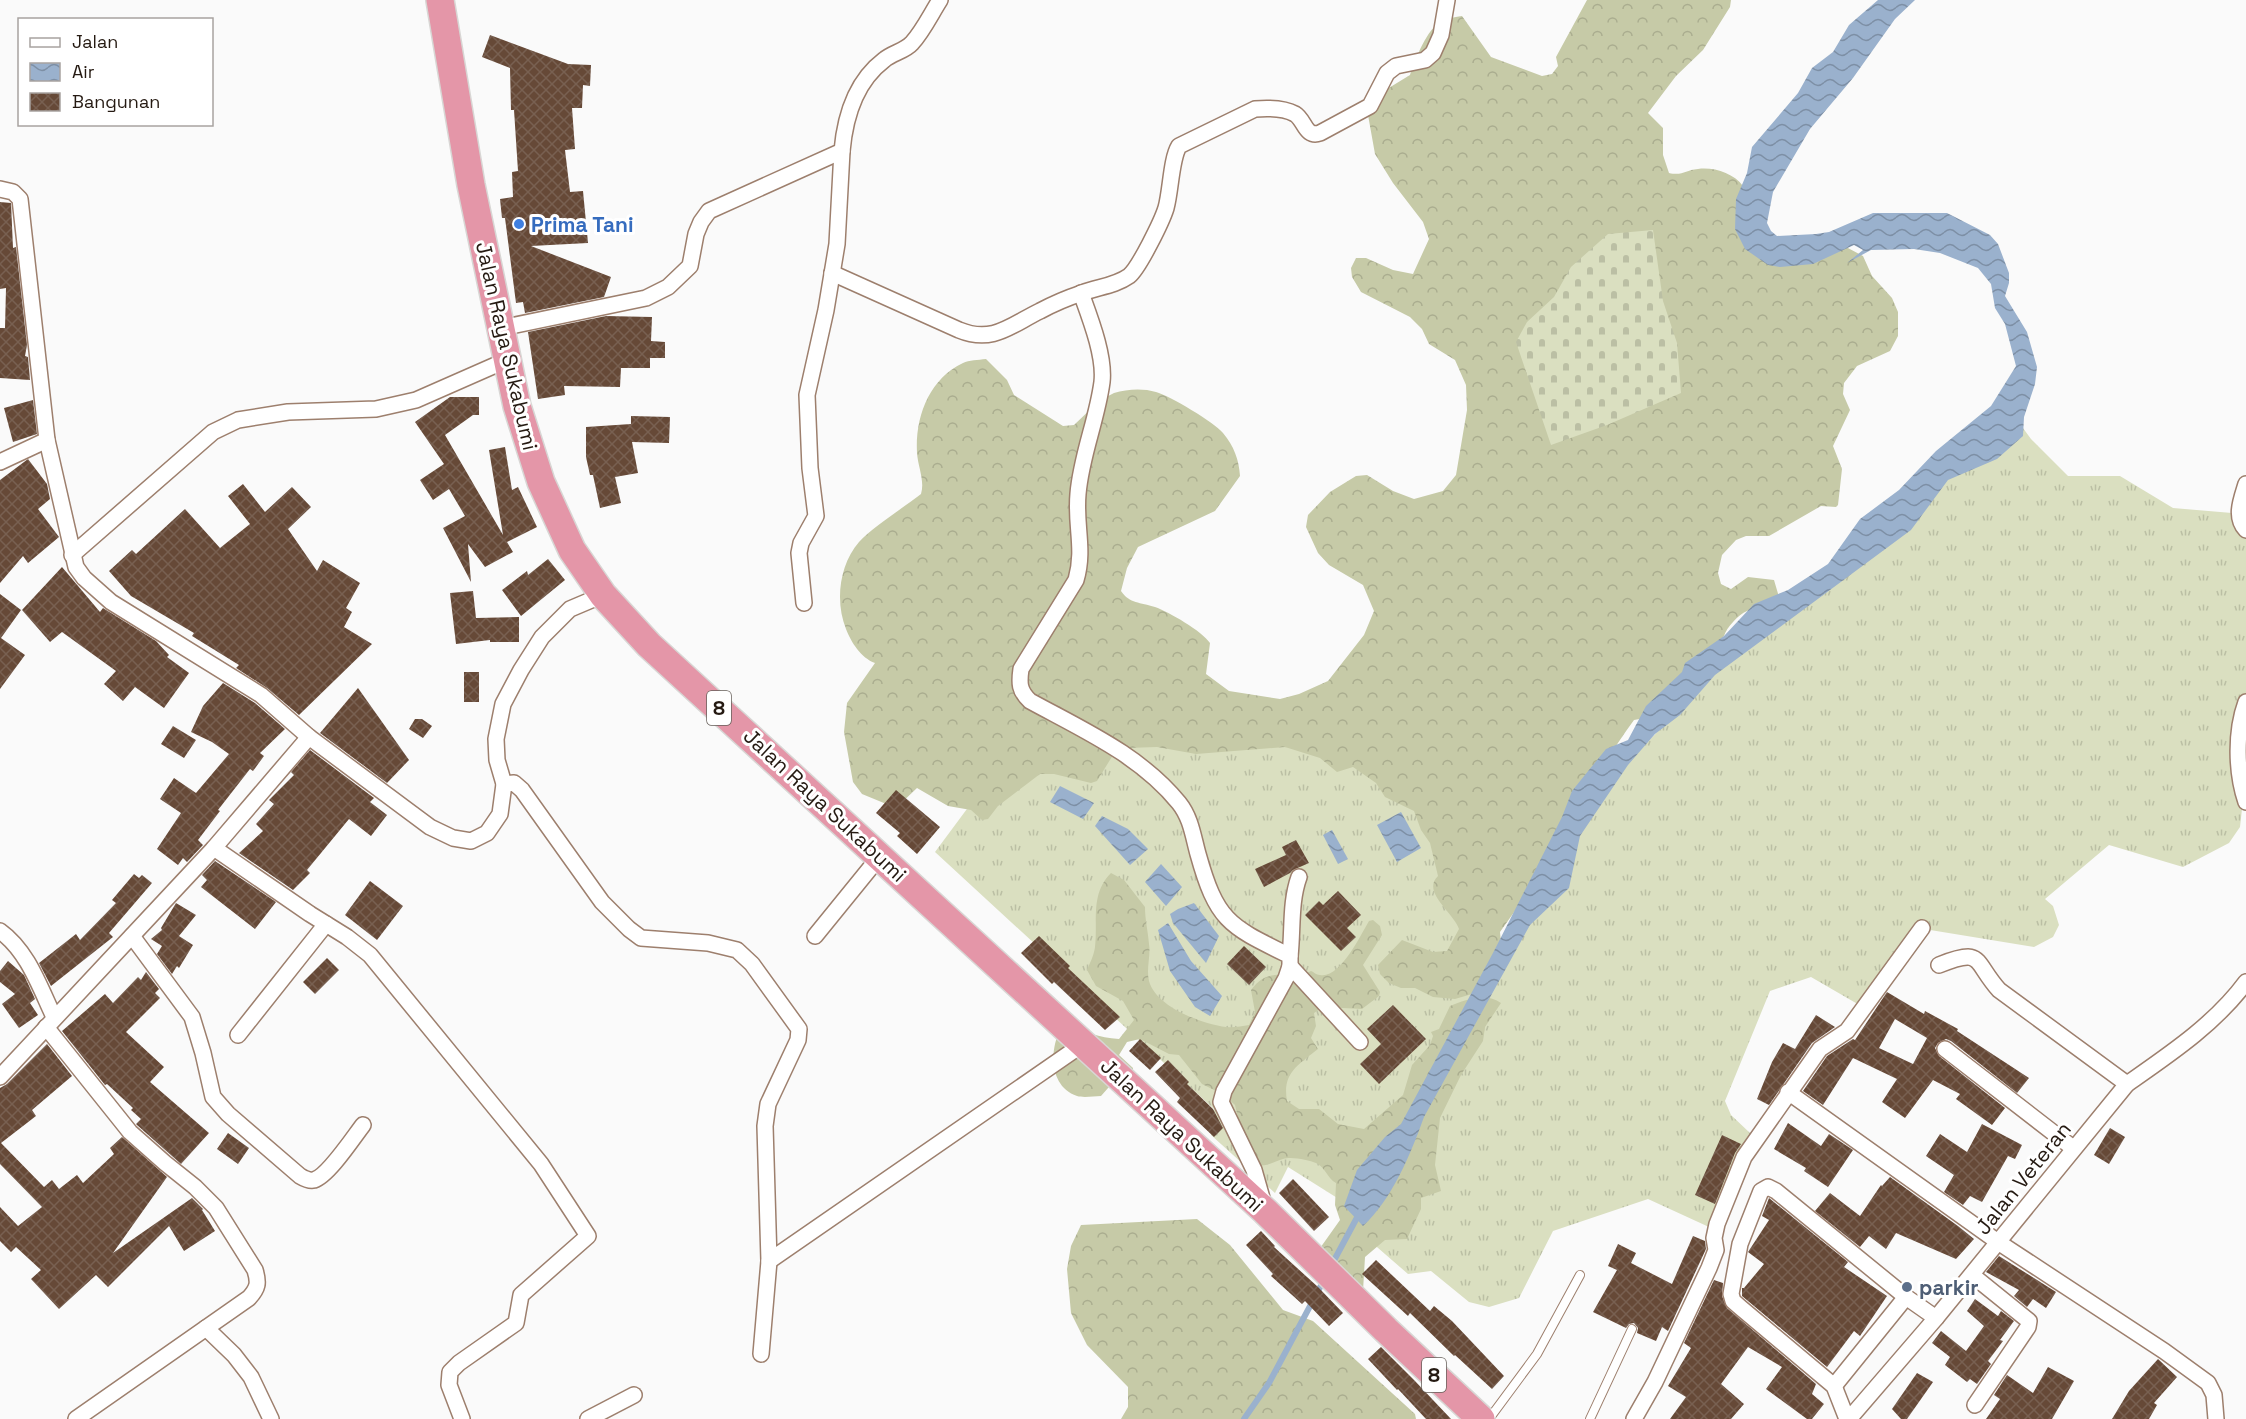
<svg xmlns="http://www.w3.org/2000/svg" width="2246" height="1419" font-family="'Space Grotesk',sans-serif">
  <defs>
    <pattern id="grass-tufts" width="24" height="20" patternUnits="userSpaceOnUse" patternTransform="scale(1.5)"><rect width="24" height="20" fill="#dadfc0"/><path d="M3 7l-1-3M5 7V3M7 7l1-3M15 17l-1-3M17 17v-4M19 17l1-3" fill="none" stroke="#bbbfa4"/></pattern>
    <pattern id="forest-crowns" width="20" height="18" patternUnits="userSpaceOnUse" patternTransform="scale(1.5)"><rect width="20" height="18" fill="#c6caa7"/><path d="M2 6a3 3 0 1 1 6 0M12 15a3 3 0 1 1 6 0" fill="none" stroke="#aaad8f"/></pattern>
    <pattern id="cemetery-stones" width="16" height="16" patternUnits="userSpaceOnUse" patternTransform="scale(1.5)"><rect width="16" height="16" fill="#dadfc0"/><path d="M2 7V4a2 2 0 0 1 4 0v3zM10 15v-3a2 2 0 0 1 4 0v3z" fill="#bbbfa4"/></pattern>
    <pattern id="water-waves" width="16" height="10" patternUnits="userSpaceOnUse" patternTransform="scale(1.5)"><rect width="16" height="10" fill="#9ab1cd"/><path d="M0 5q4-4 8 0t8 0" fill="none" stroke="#7d8fa5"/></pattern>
    <pattern id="building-cross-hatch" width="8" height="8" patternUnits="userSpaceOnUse" patternTransform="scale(1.5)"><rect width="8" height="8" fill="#664937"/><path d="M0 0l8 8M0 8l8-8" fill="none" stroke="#786051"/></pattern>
  </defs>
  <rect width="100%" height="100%" fill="#fafafa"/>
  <!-- grass -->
  <g fill="url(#grass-tufts)">
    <polygon points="2020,424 2031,439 2068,476 2120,476 2173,508 2232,513 2239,529 2246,534 2246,697 2237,764 2242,809 2240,827 2229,843 2183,867 2109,845 2045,899 2053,906 2059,925 2053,937 2034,947 1918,928 1861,1006 1811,977 1770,991 1725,1101 1731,1115 1750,1133 1750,1145 1709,1227 1648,1199 1553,1231 1519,1298 1489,1307 1469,1302 1431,1271 1408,1274 1370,1241 1422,1117 1578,836 1626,764 1714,674 1946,479"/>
    <polygon points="1317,734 1447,828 1472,966 1470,999 1350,1206 1288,1167 1275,1193 1211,1135 1214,1109 935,852 981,790 1128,737"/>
  </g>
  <!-- forest -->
  <g fill="url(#forest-crowns)">
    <path d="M1587,0H1731L1730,7L1703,50L1676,76L1648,113L1663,128V155L1669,173C1683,176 1685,170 1698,169C1714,167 1733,173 1743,186L1753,246L1846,247L1863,256L1872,276L1892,298L1898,312V336L1890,351L1857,366L1844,383L1843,394L1850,410L1833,446L1842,469L1838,505L1836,507L1821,506L1769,536H1746L1736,540L1722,555L1718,573L1721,584L1731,589L1748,577L1774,580L1779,597C1771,607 1758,605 1747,611C1738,615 1727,627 1724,636L1645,718L1634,720C1585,787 1550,864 1500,932L1502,953L1482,991L1455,999L1433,997L1415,988H1401L1389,983L1380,974L1378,965L1402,940L1433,952L1447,951L1459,929C1454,913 1421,892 1438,876L1430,843L1421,830L1414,811L1385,797L1376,783L1353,767L1337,772L1320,758L1285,747L1196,754L1157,747L1127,748L1113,755L1097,781L1091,783L1054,774H1040L998,806L988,819L982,820L971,810L948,806L917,788L896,808L862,794L853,782L844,732L847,703L875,663C861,658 851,642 846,629C835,602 839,565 859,542C874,526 903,508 921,494C925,481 918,467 917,453C915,417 929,379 963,363C969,360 978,360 986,359L1007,380L1014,395L1063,426L1074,425C1087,413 1098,400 1114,393C1127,389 1143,388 1156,392C1170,396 1214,422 1223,433C1234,446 1239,460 1240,476L1215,511L1138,547L1127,568L1121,591C1130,604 1140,602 1155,607C1169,612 1202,631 1210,643L1206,674L1229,691L1280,699L1299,694L1328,681L1364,635L1374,611L1363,585L1329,565L1318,553L1306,527L1308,515L1330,492L1356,476L1367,475L1393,491L1414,499L1443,491L1456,475L1467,410L1466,385L1455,360L1429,344L1422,329L1410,317L1361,292L1352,277L1351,268L1356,258H1366L1393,270L1413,274L1429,239L1423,222L1393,183L1375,154L1368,115L1374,97L1410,75C1415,60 1427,28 1442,21C1448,18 1456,17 1462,16L1491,57L1542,76L1552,74L1558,66L1556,57Z"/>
    <path d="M1111,873L1124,880L1145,907C1145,920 1148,931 1149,944C1151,955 1146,969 1149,981C1156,1007 1202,1024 1226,1027C1233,1028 1242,1026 1249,1025L1255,1012L1251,990C1271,963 1289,983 1311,971C1314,972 1316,975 1320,975C1340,979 1360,936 1369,921L1373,920L1380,926L1382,935L1363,965L1380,992L1379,996L1362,1009L1323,1007L1314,1013L1316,1026L1311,1038L1318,1049C1298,1065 1282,1073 1287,1101L1299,1109H1319L1338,1124L1364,1129L1403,1095L1412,1065L1430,1045L1433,1036L1431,1032L1439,1029L1450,1006C1465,1000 1486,992 1501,1003L1485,1027L1483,1041L1461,1075L1440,1118L1435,1165L1441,1191L1421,1198V1209L1407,1239L1385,1240L1365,1257L1363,1291L1318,1251L1340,1220L1335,1205L1336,1183C1327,1178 1326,1168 1316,1163C1309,1160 1291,1156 1283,1159C1272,1162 1268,1167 1256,1165L1243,1139L1235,1105L1224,1095L1202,1084L1179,1055L1169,1054L1140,1039L1127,1042L1119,1055L1133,1068V1075L1116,1079L1101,1096C1094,1096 1084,1098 1077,1096C1050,1087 1049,1052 1060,1030C1084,1028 1096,1038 1119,1039L1134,1020L1123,1001L1096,986L1087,970C1090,963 1094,955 1095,947C1098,920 1090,894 1111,873Z"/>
    <polygon points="1197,1219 1230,1245 1283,1310 1313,1321 1415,1414 1416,1419 1121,1419 1128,1407 1128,1387 1087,1345 1071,1313 1067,1269 1071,1246 1081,1225"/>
  </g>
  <!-- cemetery -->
  <polygon fill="url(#cemetery-stones)" points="1653,230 1663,301 1677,343 1681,393 1607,425 1551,445 1516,342 1527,322 1554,297 1571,267 1608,234"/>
  <!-- water -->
  <g fill="url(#water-waves)">
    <path d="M1878,0H1915L1895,19L1853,78L1810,129L1773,192L1767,223L1771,231L1777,236L1816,234L1829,232L1873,213H1947L1990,235L1998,244L2009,273V283L2005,296L2027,332L2037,367L2035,384L2024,417L2023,436L1997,459L1948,480L1911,530L1715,675L1680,715L1655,734L1628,765L1580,836L1569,888L1530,925L1424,1117C1411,1153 1392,1200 1363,1226L1344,1206L1357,1170L1385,1137L1401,1124L1494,951L1562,817L1572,791L1606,749L1628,740L1646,706L1682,672L1685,663L1724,636L1754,604L1788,590L1828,564L1860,519L1899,490L1936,451L1991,406L2016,366L2005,324L1995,308L1991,284L1978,268L1940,253L1914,249L1871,250L1847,263L1863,250L1854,245L1813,264L1780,267L1768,265L1745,249L1735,229L1736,199L1747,173L1752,147L1798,93L1812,68L1833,52L1849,25Z"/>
    <polygon points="1060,786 1094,803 1083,819 1050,802"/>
    <polygon points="1401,812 1421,848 1397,862 1377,825"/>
    <polygon points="1102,816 1128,829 1148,849 1130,865 1095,826"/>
    <polygon points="1332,830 1348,859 1338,864 1323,835"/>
    <polygon points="1161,864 1182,887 1166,906 1145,882"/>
    <polygon points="1194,903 1219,936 1206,963 1173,923 1170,914 1178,909"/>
    <polygon points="1168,923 1191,961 1222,996 1210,1016 1195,1007 1170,971 1158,930"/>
  </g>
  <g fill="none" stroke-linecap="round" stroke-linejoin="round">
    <!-- stream -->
    <g stroke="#9ab1cd" stroke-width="6">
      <polyline points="1331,1266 1360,1212"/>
      <polyline points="1244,1419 1269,1383 1325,1278"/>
    </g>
  </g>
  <!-- building -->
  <g fill="url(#building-cross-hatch)" fill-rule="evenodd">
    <polygon points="490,35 568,64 591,65 590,86 583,85 582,108 572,108 575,149 565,150 570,192 583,191 588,243 531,246 611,277 604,297 525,313 523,302 516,303 505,218 502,218 500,199 513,197 512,172 518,171 514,110 511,110 510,68 482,57"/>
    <polygon points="0,202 11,203 13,248 16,247 27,345 25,356 28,357 30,380 0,378 0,328 5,328 6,288 0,289"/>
    <polygon points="606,316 652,317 651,341 665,342 665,358 650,358 650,368 621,368 620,387 564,386 565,395 538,399 528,332"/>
    <polygon points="450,397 479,397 479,415 473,415 445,435 503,535 489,450 505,447 512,490 518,487 537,527 507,542 513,552 485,567 468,544 471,582 443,528 465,516 449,489 433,500 420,480 444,464 415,422"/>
    <polygon points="33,400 37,434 13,442 4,408"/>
    <polygon points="631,416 670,417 669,443 632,442 638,473 615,477 621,503 600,508 593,475 590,475 586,457 586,427 631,424"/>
    <polygon points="28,459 47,484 50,499 38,509 59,537 28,563 23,556 0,583 0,480"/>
    <polygon points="243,484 265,512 292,487 311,507 288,529 317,571 323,560 360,583 346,608 352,612 344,627 372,644 299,715 267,688 236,668 239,665 192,636 194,633 131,596 109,571 132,550 136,554 185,509 220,548 250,524 228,496"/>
    <polygon points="548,559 565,580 521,616 502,590 527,571 528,575"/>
    <polygon points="62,567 100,612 103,608 156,641 169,655 167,657 189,673 164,708 135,687 123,701 104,684 116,671 62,632 50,642 22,610"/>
    <polygon points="473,591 476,618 519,617 519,642 490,642 490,640 456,644 450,593"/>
    <polygon points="0,594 21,610 1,638 25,655 0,689"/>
    <rect x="464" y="672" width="15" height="30"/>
    <polygon points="223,683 255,703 285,729 260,753 264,756 253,771 250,769 218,810 220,811 198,840 203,845 187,862 183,858 178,865 157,849 181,813 160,799 174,778 196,793 229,754 212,742 191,732 203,706"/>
    <polygon points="358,688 409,760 387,783 320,733"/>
    <polygon points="415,719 422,719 432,726 423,738 409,729"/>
    <polygon points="173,726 196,740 184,758 161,744"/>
    <polygon points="310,750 374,798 370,802 387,815 371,836 349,819 307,870 310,873 293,890 239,853 263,831 256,824 274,804 269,800 294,775 291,772"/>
    <polygon points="896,790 940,827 917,854 897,836 900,833 876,813"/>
    <polygon points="1296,840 1309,863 1293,870 1290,873 1264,887 1255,869 1286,855 1282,847"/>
    <polygon points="215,861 276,902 255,929 201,887 207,880 202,875"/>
    <polygon points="134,874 139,878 142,875 152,883 109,933 113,937 51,986 39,963 76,934 80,940 116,903 112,900"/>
    <polygon points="370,881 403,906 377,940 345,915"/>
    <polygon points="1338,891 1361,915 1347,928 1356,937 1341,951 1305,915 1319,901 1323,905"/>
    <polygon points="176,903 196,915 179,936 193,945 179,968 177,966 172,974 157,954 162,946 151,939 162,930 161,928"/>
    <polygon points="1039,936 1070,966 1068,968 1120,1017 1105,1030 1054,982 1052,984 1021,953"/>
    <polygon points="1244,946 1266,967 1249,985 1227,964"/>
    <polygon points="327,958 339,970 315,994 303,982"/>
    <polygon points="8,961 24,975 35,999 30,1003 38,1015 19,1028 2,1004 15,994 0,982 0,971"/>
    <polygon points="146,972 159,989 155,993 160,998 126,1032 164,1067 150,1082 209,1133 181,1164 137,1125 136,1124 141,1119 131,1110 133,1108 107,1084 105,1085 62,1031 105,994 113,1003 138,977 141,980"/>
    <path d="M1887,992L1924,1014L1925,1011L1958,1029L1957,1031L2029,1078L2017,1093L1951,1041L1946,1039L1938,1043L1935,1048L1939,1056L2005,1108L1992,1125L1956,1099L1960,1094L1933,1080L1905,1118L1882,1102L1897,1079L1853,1058L1823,1105L1803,1091L1827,1056L1853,1039L1855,1040ZM1895,1019L1927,1038L1913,1064L1879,1048Z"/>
    <polygon points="1393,1005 1426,1039 1379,1084 1360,1064 1381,1044 1367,1029"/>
    <polygon points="1816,1015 1835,1027 1812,1043 1769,1105 1757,1099 1772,1062 1783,1043 1795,1049"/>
    <polygon points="1140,1039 1161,1058 1150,1070 1129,1051"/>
    <polygon points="47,1044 72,1076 32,1110 36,1116 1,1143 44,1187 52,1180 59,1189 77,1175 83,1183 114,1154 110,1148 122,1137 167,1177 113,1253 192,1198 203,1209 202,1210 215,1231 184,1251 169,1226 108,1287 96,1275 59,1309 31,1279 41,1270 16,1247 11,1252 0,1241 0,1207 18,1226 42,1207 0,1164 0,1088 7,1084"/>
    <polygon points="1168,1060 1189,1082 1187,1084 1213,1109 1223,1128 1214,1137 1177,1102 1180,1098 1155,1072"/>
    <polygon points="1788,1123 1821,1146 1829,1134 1853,1150 1828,1187 1804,1171 1806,1168 1774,1149"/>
    <polygon points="1982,1124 2022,1145 2015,1159 2008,1156 1982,1202 1970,1196 1963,1205 1944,1192 1954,1175 1926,1156 1940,1134 1967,1152"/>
    <polygon points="2110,1128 2125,1137 2109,1164 2094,1155"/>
    <polygon points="228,1133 249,1148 238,1164 217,1149"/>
    <polygon points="1722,1135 1741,1144 1735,1153 1715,1204 1695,1195"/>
    <polygon points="1890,1177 1958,1226 1974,1239 1956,1259 1896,1233 1886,1249 1869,1236 1860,1247 1815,1211 1830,1193 1860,1216 1881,1185 1882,1186"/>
    <polygon points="1293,1179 1329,1217 1314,1231 1279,1193"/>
    <polygon points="1769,1198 1848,1262 1844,1267 1887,1296 1860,1336 1854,1331 1827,1367 1742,1296 1742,1288 1744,1288 1764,1264 1748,1252 1769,1220 1762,1216"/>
    <polygon points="1261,1231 1275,1246 1274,1247 1318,1287 1343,1313 1329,1326 1305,1301 1302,1304 1271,1276 1273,1274 1246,1245"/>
    <polygon points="1693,1236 1705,1241 1706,1249 1668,1331 1662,1327 1656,1341 1637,1333 1638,1328 1634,1323 1629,1324 1626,1328 1593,1312 1617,1270 1608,1266 1618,1244 1636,1253 1631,1263 1672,1284"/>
    <polygon points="1999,1256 2056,1292 2046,1308 2033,1299 2027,1307 2014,1296 2019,1290 1986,1272"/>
    <polygon points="1376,1260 1430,1311 1434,1306 1452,1321 1504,1376 1492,1389 1455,1355 1454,1356 1410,1313 1408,1316 1362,1274"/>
    <polygon points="1714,1280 1723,1283 1722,1296 1727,1308 1816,1384 1812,1394 1824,1404 1812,1419 1807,1419 1766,1389 1782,1367 1748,1347 1721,1384 1744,1404 1731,1419 1670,1419 1686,1397 1668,1386 1691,1348 1684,1343"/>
    <polygon points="1975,1299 1998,1316 2001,1311 2014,1321 2000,1340 2003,1341 1988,1361 1991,1364 1977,1384 1970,1379 1967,1382 1945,1365 1950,1357 1932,1343 1941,1331 1966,1351 1984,1326 1967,1311"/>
    <polygon points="1381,1347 1415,1381 1451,1419 1426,1419 1398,1389 1397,1390 1368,1359"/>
    <polygon points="2158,1359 2177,1377 2154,1403 2157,1405 2149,1419 2112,1419 2129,1391"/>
    <polygon points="2048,1367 2074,1381 2052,1419 1986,1419 2000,1399 1994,1395 2007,1375 2033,1393"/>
    <polygon points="1917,1373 1933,1382 1907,1419 1901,1419 1892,1409"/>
  </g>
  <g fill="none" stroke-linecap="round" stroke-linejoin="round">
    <defs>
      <g id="lane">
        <polyline points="1489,1419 1537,1354 1580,1275"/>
        <polyline points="1590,1419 1632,1329"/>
      </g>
      <g id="street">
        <polyline points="0,189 13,192 20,199 47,440 76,567 84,578 111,602 261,695 309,737 430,827 453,838 471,841 487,833 500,814 504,784 497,760 496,739 503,704 521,670 542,637 570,609 603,595"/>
        <path d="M832,273L959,330C993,344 1011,325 1040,311C1053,304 1067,298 1082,293C1097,287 1115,286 1129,276C1139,268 1162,221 1166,208C1171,190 1171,159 1179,146L1255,109C1267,108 1284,108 1295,114C1305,120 1305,138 1320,133L1370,106L1387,73L1396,66L1425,60L1433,53L1441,35L1447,0"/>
        <path d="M1081,293C1090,318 1105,356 1102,382C1097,420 1081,456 1078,494C1075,526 1085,549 1076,580L1021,669C1019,683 1019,691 1030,701C1083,730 1140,755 1179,803C1191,818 1193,836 1198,854C1217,922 1229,926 1290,956V966L1286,978L1224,1091L1221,1102L1254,1170L1264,1205"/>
        <path d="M501,328L646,298L668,287L690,266L696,234L701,222L709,211L842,151C845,117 855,82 884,60C892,53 905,51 912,43C923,31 931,14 940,0"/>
        <polyline points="0,462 47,440"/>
        <path d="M2246,484C2241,500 2234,517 2246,530"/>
        <polyline points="72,555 213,432 238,420 288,412 376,409 416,400 507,360"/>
        <polyline points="804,603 799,553 801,543 816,516 810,468 807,395 826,310 837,244 842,151"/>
        <path d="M2246,702C2235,732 2236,773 2246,802"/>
        <polyline points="504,784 514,783 522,790 602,902 629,929 641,938 708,943 737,950 752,964 799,1029 798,1040 768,1104 765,1126 769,1261 761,1354"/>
        <polyline points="214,848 310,914 347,937 370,955 541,1164 588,1236 521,1295 516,1323 459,1363 450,1372 449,1385 462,1419"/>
        <path d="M0,931C28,951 40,988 54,1017"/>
        <path d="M132,936L192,1017L203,1053L213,1097L228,1114L300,1176C305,1179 309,1181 314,1180C328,1176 353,1138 363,1125"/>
        <polyline points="815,936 880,856"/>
        <path d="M1290,956C1293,929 1290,902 1299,877"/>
        <path d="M1939,965C1984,947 1973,961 1999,990L2127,1084"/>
        <polyline points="1290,966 1360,1042"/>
        <path d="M46,1027L130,1132L165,1163L195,1187L216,1208L255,1270C259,1283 258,1288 249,1298L76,1419"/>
        <polyline points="238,1035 326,924"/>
        <polyline points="1945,1049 2073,1148"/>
        <polyline points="0,1077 214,848 309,737"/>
        <polyline points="1788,1092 1998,1242 2164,1351 2208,1383 2214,1395 2216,1419"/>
        <polyline points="769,1261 1083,1044"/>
        <polyline points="1972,1275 2029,1321 2028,1327 1975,1405"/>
        <polyline points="206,1328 234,1355 251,1377 271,1419"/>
        <polyline points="1834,1386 1906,1297"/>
        <polyline points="588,1419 634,1395"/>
        <polyline points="1634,1419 1655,1382 1709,1268 1716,1250 1714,1238 1717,1224 1744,1157 1820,1049 1847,1031 1922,928"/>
        <polyline points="1847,1419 1834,1386 1741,1308 1733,1301 1731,1294 1740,1244 1761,1191 1768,1187 1776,1191 1906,1297 1936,1318"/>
        <path d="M1849,1419L1936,1318L2127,1084C2170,1054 2215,1024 2246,982"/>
      </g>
      <polyline id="highway" points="440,0 471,185 517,406 541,482 572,550 603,595 649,645 1265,1211 1386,1330 1481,1419"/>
    </defs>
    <!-- lane casing -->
    <use href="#lane" stroke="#9d7f6d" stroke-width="10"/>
    <!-- street casing -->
    <use href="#street" stroke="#9d7f6d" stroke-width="18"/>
    <!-- highway casing -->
    <use href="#highway" stroke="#d8d6d4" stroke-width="30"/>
    <!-- lane -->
    <use href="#lane" stroke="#fff" stroke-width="8"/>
    <!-- street -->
    <use href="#street" stroke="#fff" stroke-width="15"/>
    <!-- highway -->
    <use href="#highway" stroke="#e496a8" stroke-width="27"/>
  </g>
  <!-- markers -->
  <circle fill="#3f7fe0" stroke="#fff" stroke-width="2" cx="519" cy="224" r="6"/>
  <circle fill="#5c6f8a" stroke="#fff" stroke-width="2" cx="1907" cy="1287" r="6"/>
  <g text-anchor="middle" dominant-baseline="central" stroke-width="6" stroke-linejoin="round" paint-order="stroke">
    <!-- shield labels -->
    <g fill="#fff" stroke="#665f59" stroke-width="1.5">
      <rect x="707" y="691" width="24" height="34" rx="4.5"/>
      <rect x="1422" y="1358" width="24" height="34" rx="4.5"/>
    </g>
    <g font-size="20" font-weight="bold" fill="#251a12">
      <text x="719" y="708">8</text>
      <text x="1434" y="1375">8</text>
    </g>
    <!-- shop labels -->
    <g font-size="21" font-weight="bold" fill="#366cbe" stroke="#fff" text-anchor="start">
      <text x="531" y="224">Prima Tani</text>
    </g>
    <!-- street labels -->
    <g font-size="21" fill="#251a12" stroke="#fff">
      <text transform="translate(507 346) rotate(77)">Jalan Raya Sukabumi</text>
      <text transform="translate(825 805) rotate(43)">Jalan Raya Sukabumi</text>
      <text transform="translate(1182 1135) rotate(43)">Jalan Raya Sukabumi</text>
      <text transform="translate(2023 1178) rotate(-51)">Jalan Veteran</text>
    </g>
    <!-- service labels -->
    <g font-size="21" font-weight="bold" fill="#4e5e75" stroke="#fff" text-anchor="start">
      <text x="1919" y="1287">parkir</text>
    </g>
  </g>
  <!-- legend -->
  <rect x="18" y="18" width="195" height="108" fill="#ffffff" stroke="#a8a3a0" stroke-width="1.5"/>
  <rect x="30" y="38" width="30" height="9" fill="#ffffff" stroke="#a8a3a0" stroke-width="1.5"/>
  <text x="72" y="48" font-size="18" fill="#251a12">Jalan</text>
  <rect x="30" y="63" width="30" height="18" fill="url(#water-waves)" stroke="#a8a3a0" stroke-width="1.5"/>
  <text x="72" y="78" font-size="18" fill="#251a12">Air</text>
  <rect x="30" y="93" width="30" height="18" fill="url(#building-cross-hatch)" stroke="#a8a3a0" stroke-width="1.5"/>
  <text x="72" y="108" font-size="18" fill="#251a12">Bangunan</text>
</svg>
